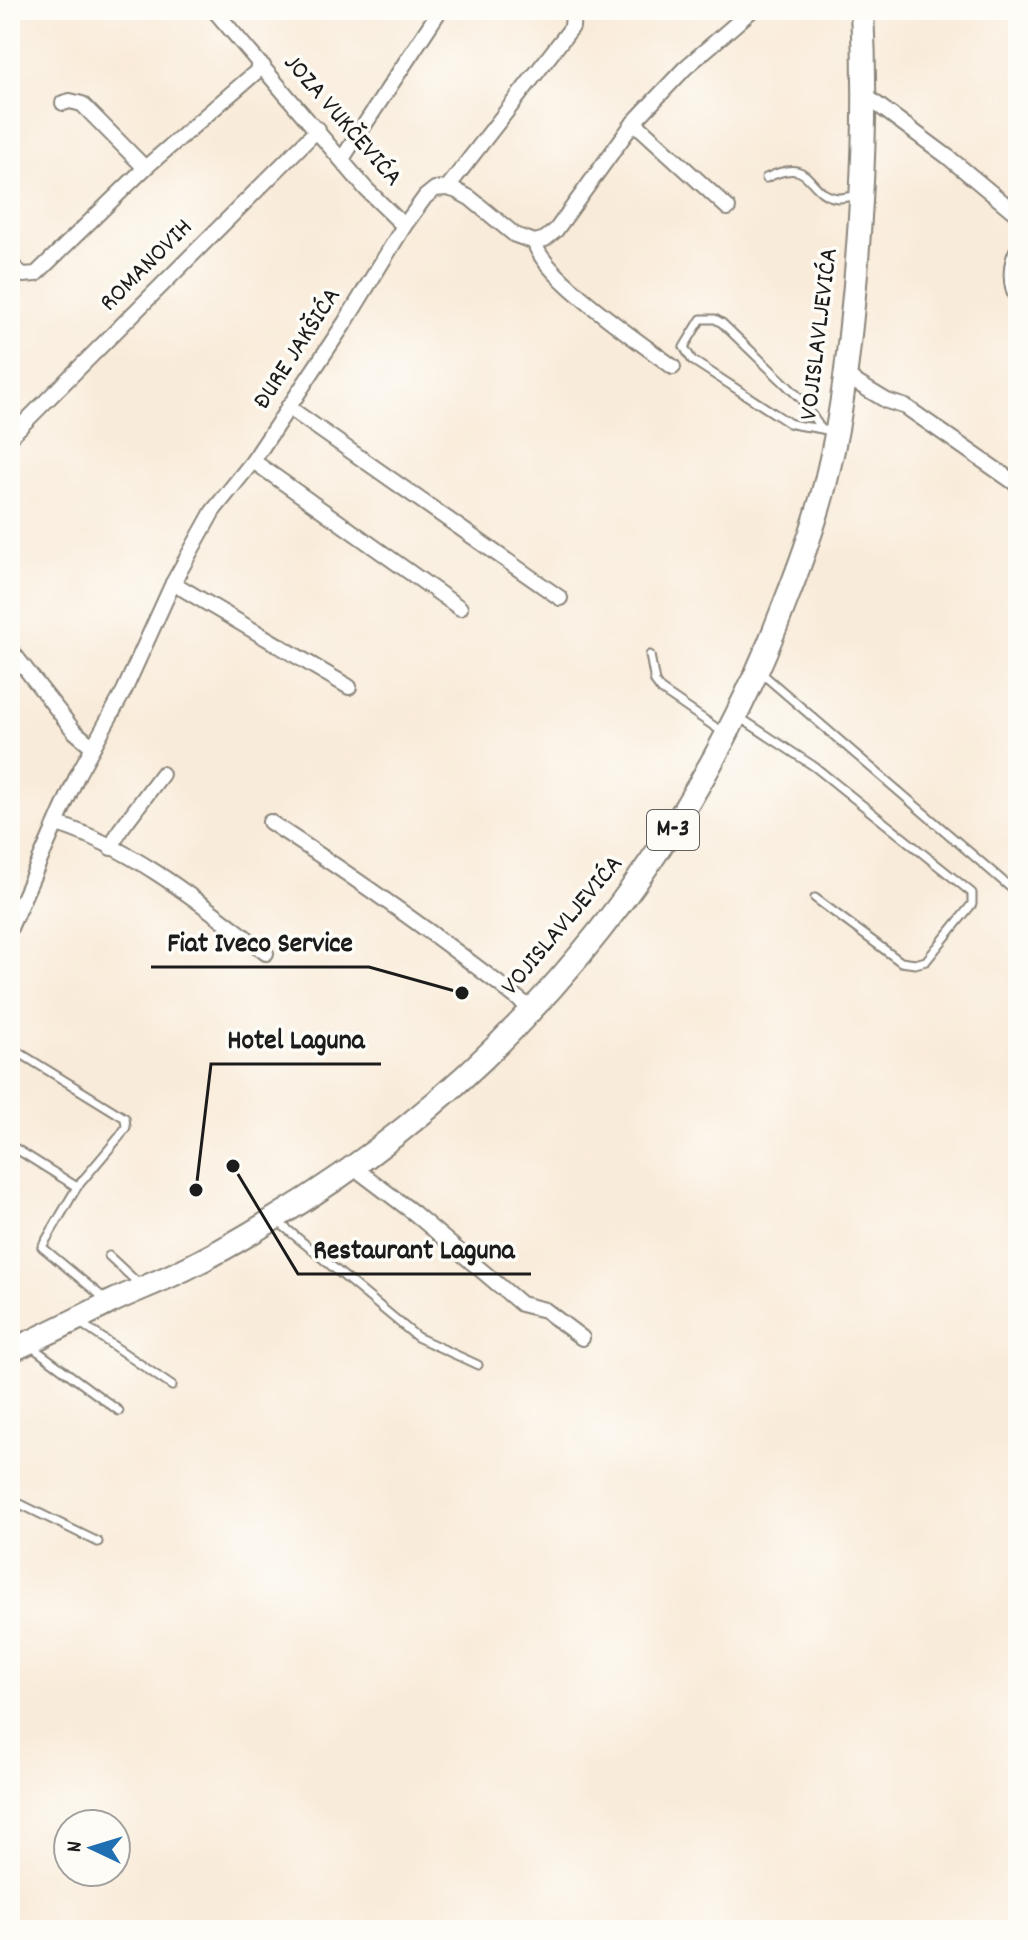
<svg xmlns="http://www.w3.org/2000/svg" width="1028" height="1940" font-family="Dekko,sans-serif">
  <rect width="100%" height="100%" fill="#fdfcf7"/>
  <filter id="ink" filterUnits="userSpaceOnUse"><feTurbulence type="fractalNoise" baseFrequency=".0125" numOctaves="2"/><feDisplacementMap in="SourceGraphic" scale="16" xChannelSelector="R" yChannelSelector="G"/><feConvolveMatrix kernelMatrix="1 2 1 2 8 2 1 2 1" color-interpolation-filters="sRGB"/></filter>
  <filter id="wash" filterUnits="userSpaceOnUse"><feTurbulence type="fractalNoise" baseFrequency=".006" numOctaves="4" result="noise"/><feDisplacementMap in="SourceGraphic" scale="32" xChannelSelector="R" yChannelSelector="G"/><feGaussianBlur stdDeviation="1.8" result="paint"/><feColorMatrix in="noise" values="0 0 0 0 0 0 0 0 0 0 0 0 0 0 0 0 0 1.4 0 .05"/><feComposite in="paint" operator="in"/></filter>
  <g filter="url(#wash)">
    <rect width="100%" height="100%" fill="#f9ebd9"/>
  </g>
  <g filter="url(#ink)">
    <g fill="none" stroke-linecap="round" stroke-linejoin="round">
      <defs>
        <g id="service">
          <path d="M766,178C815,154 804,194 838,198C844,198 851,196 857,196"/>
          <path d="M820,427L800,398L722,323L715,319H701L684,347L692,360L789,423C804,428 819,426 834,433"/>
          <polyline points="650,655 655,682 661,690 721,731"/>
          <polyline points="759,671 1018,894"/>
          <polyline points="739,717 815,767 972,893 972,904 926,961 915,964 901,962 815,898"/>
          <polyline points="10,1047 125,1118 126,1127 120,1136 77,1187"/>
          <polyline points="10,1145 77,1187 42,1247 105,1299"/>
          <polyline points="276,1220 417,1337 478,1365"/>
          <polyline points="109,1256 139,1284"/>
          <polyline points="79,1322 172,1386"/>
          <polyline points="32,1347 119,1411"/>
          <polyline points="10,1499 98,1542"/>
        </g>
        <g id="minor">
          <polyline points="214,10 366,189 404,226"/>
          <polyline points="866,96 948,157 1018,215"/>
          <polyline points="63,103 70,101 82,104 145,168"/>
          <polyline points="634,122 728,208"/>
          <polyline points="342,159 440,10"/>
          <polyline points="447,188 572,27 573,14 567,10"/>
          <path d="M535,242C539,274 644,345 673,367"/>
          <path d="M1018,249C1009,265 1010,285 1018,301"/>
          <polyline points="10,264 23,275 36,274 145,168 263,66"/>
          <polyline points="847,377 887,401 906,407 1018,485"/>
          <polyline points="288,407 560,598"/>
          <polyline points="10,437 318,129"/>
          <polyline points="253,461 460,608"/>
          <polyline points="173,583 349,687"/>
          <polyline points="10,649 74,731 93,747"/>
          <path d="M270,822C360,881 447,942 531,1009"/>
          <path d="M57,824C134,848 203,905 266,953"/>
          <polyline points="111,848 120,830 162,774"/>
          <polyline points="10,928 78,774 124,691 173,583 213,511 253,461 346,321 404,226 425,197 435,189 447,188 457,191 470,198 515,235 535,242 545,239 556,230 634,122 685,68 752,10"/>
          <polyline points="352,1166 414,1213 521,1304 545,1310 582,1338"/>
        </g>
        <path id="primary" d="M10,1351C44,1336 77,1319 111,1302C136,1290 164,1280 189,1267C217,1253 245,1237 272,1220C506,1080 689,858 785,603C802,560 818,517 828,472C843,410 849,348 855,285C863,190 867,105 862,10"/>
      </defs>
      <!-- service casing -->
      <use href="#service" stroke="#8a847a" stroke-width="11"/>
      <!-- minor casing -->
      <use href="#minor" stroke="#8a847a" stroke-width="18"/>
      <!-- primary casing -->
      <use href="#primary" stroke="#8a847a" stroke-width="26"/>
      <!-- service -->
      <use href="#service" stroke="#fff" stroke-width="7"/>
      <!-- minor -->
      <use href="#minor" stroke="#fff" stroke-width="14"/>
      <!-- primary -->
      <use href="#primary" stroke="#fff" stroke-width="22"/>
    </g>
  </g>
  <g text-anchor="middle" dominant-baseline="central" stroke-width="7" stroke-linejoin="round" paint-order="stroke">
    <!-- shield labels -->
    <rect fill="#fdfcf7" stroke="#605f5e" stroke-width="2" x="647" y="810" width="52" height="40" rx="6"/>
    <g font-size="24" font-weight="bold" fill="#1c1c1c">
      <text x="673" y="830">M-3</text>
    </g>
    <!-- street labels -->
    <g font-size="26" fill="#1c1c1c" stroke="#fdfcf7">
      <text transform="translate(342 121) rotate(49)">JOZA VUKČEVIĆA</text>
      <text transform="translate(147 266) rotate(-45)">ROMANOVIH</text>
      <text transform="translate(820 334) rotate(-83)">VOJISLAVLJEVIĆA</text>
      <text transform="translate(298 349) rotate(-57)">ĐURE JAKŠIĆA</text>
      <text transform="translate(563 926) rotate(-50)">VOJISLAVLJEVIĆA</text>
    </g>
  </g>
  <!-- callouts -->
  <path fill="none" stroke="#1c1c1c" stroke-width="3" d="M462 993L369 967H151M196 1190L211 1064H381M233 1166L298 1274H531"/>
  <g fill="#1c1c1c" stroke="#fdfcf7" stroke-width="3">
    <circle cx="462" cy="993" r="8"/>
    <circle cx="196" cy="1190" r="8"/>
    <circle cx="233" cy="1166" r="8"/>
  </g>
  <g font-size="28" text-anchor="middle" font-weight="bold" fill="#1c1c1c" stroke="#fdfcf7" stroke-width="7" stroke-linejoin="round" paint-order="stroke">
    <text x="260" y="951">Fiat Iveco Service</text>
    <text x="296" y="1048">Hotel Laguna</text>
    <text x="414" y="1258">Restaurant Laguna</text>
  </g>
  <!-- margin -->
  <rect width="1028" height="1940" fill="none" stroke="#fdfcf7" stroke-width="40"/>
  <!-- north arrow -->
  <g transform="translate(92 1848) rotate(274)"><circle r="38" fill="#fdfcf7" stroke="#a3a29f" stroke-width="2"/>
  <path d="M0-6L14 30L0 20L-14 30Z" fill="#1f6fb2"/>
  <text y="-12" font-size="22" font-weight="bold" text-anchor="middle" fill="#1c1c1c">N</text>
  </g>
</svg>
